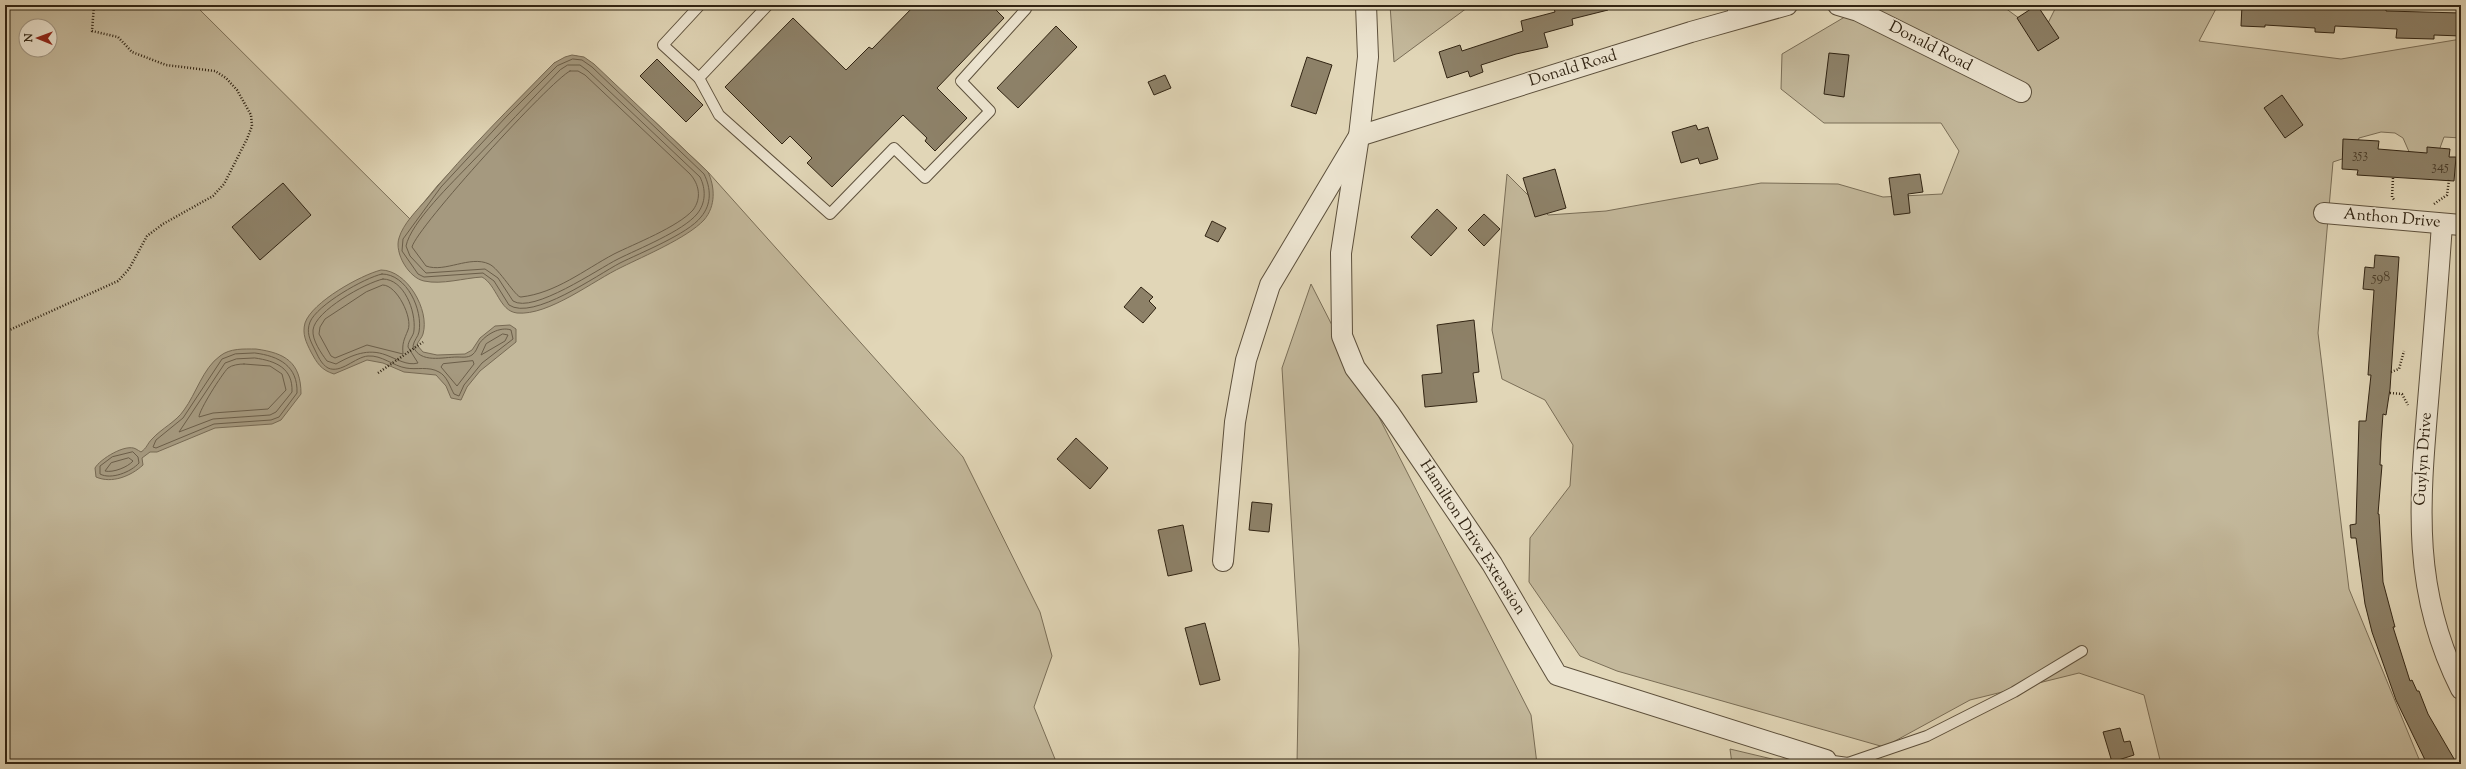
<svg xmlns="http://www.w3.org/2000/svg" width="2466" height="769" font-family="'Sorts Mill Goudy',serif">
  <rect width="100%" height="100%" fill="#e1d6b7"/>
  <filter id="stains"><feTurbulence type="fractalNoise" baseFrequency=".005" numOctaves="4"/><feColorMatrix values="0 0 0 0 .2 0 0 0 0 .09 0 0 0 0 .02 0 0 0 .5 -.17"/></filter>
  <radialGradient id="worn" r=".72"><stop offset=".6" stop-color="#630" stop-opacity="0"/><stop offset="1" stop-color="#630" stop-opacity=".3"/></radialGradient>
  <!-- green -->
  <g fill="#c3b89b" stroke="#7a6e57" fill-rule="evenodd">
    <path d="M5,5H176L197,7L410,219L438,185L554,63L577,56L650,117L708,172L963,457L1040,612L1052,656L1034,707L1057,764H5ZM26,26H50V50H26Z"/>
    <polygon points="1390,5 1471,5 1394,62"/>
    <polygon points="1865,5 2001,5 2042,35 2057,5 2218,5 2199,41 2341,59 2461,39 2461,138 2444,137 2433,167 2410,154 2403,138 2395,133 2381,132 2359,138 2351,156 2333,162 2318,333 2349,589 2421,764 2161,764 2144,695 2079,673 1970,700 1884,747 1617,671 1580,656 1529,582 1530,538 1570,486 1573,445 1545,400 1502,379 1492,330 1507,174 1548,215 1606,211 1761,183 1838,184 1883,197 1942,194 1959,151 1941,123 1824,123 1781,89 1782,54"/>
    <polygon points="1311,284 1531,715 1537,764 1297,764 1299,649 1282,368"/>
    <polygon points="1730,749 1793,764 1732,764"/>
  </g>
  <!-- water -->
  <g fill="#a5997f" stroke="#776a54">
    <path d="M572,55L584,57L594,64L708,172C715,187 716,206 704,220C687,238 644,256 622,267C594,280 549,316 517,313C499,311 497,285 482,277C464,278 442,285 424,281C409,278 394,253 399,238C403,224 417,210 427,199C466,151 511,107 554,63L565,57Z"/>
    <path d="M381,270C407,270 430,310 423,334C422,338 418,341 417,345L423,352L437,355L465,354L472,350L480,338L495,326L510,325L516,329V342L480,371L467,387L461,400L451,398L446,386L436,375L404,372L383,363L367,360L334,374C321,370 317,363 311,352C306,342 302,334 305,323C312,302 361,275 381,270Z"/>
    <path d="M256,349C285,353 301,362 301,394L281,420L272,424L215,428L157,452H150L142,458L143,465C131,476 112,484 96,477L95,468C100,459 126,443 136,449C138,450 139,451 141,452C147,448 147,444 152,439C162,428 176,422 184,410C196,394 203,368 220,356C230,348 244,349 256,349Z"/>
  </g>
  <g fill="none" stroke-linecap="round" stroke-linejoin="round">
    <!-- shore -->
    <g stroke="#6b5e49" stroke-width="1">
      <path d="M573,59L582,60L592,67L704,174C711,188 712,204 701,217C688,234 640,253 620,263C597,275 533,321 509,305L494,281L483,273L424,277L418,274L402,251L403,239L441,187L506,117L557,66Z"/>
      <path d="M568,65H580L588,71L700,177C706,189 706,203 697,214C683,231 638,249 618,259C598,269 533,314 513,301L498,278L485,269L426,273L410,256L406,246C411,222 453,182 471,163C501,132 530,101 560,70Z"/>
      <path d="M570,71H578L585,75L690,174C699,184 702,198 693,210C678,227 634,244 614,254C584,270 556,293 521,297C516,298 499,268 489,264C470,255 445,273 426,266L412,247C417,227 550,81 570,71Z"/>
      <path d="M382,274C407,274 423,310 419,332C418,337 414,340 413,346C420,364 443,357 457,357C463,357 467,358 472,355C476,352 477,348 479,344C485,335 500,326 511,330L513,339L482,363L464,385L459,396L454,394C450,387 447,376 439,372C429,366 416,370 406,368C393,366 382,355 368,356C355,357 341,374 328,368C321,364 318,356 314,348C310,340 306,332 310,322C317,305 364,278 382,274Z"/>
      <path d="M383,279C404,279 416,311 414,330C414,336 408,340 408,347L418,363C407,366 397,359 386,355C368,348 352,355 336,364L327,361C321,353 312,340 313,330C315,311 365,283 383,279Z"/>
      <path d="M383,285C397,285 413,318 408,330C404,340 402,343 403,354L367,345L335,358L331,356L319,334L320,327L325,319L366,292Z"/>
      <polygon points="503,334 508,335 505,341 481,355 486,344"/>
      <path d="M255,353C279,356 298,366 297,393L279,417L271,420L214,424L156,448L153,447L156,440L183,418L222,359L235,354Z"/>
      <path d="M255,358C276,361 293,368 292,392L276,412L270,415L213,419L179,432L225,363L236,359Z"/>
      <polygon points="473,361 474,364 457,386 441,367 443,364"/>
      <path d="M244,364L270,366L282,374L286,390L268,409L213,413L199,417C199,410 222,374 228,368C232,365 239,364 244,364Z"/>
      <path d="M133,452L138,457L139,463C131,472 111,480 100,474V466L112,457Z"/>
      <path d="M129,458L133,461C128,467 113,473 105,471L111,463Z"/>
    </g>
  </g>
  <!-- building -->
  <g fill="#8d8168" stroke="#312413">
    <polygon points="915,5 991,5 1004,18 937,88 967,118 935,151 925,141 927,138 903,115 832,187 807,163 812,158 790,136 782,144 725,87 793,18 846,70 869,47 872,49"/>
    <polygon points="1553,5 1607,5 1608,10 1572,19 1573,25 1544,33 1548,47 1516,54 1481,65 1483,72 1470,77 1468,71 1447,78 1439,52 1460,45 1462,51 1523,31 1521,21 1555,12"/>
    <polygon points="2037,5 2059,38 2038,51 2017,18"/>
    <polygon points="2242,5 2331,5 2386,8 2386,11 2461,13 2461,36 2434,35 2434,39 2396,38 2397,29 2335,26 2334,33 2315,32 2315,28 2265,25 2265,27 2241,26"/>
    <polygon points="1056,26 1077,47 1018,108 997,88"/>
    <polygon points="1829,53 1849,55 1844,97 1824,94"/>
    <polygon points="1307,57 1332,65 1316,114 1291,106"/>
    <polygon points="657,59 703,105 686,122 640,76"/>
    <polygon points="1165,75 1171,88 1154,95 1148,82"/>
    <polygon points="2282,95 2303,125 2285,138 2264,108"/>
    <polygon points="1696,125 1698,130 1708,127 1718,159 1700,164 1698,158 1681,163 1672,132"/>
    <polygon points="2343,139 2379,141 2378,149 2427,153 2427,147 2450,149 2449,157 2456,157 2454,181 2357,175 2358,170 2342,169"/>
    <polygon points="1555,169 1566,208 1535,217 1523,178"/>
    <polygon points="1920,174 1923,192 1908,194 1910,213 1894,215 1889,178"/>
    <polygon points="283,183 311,215 260,260 232,227"/>
    <polygon points="1437,209 1457,228 1431,256 1411,237"/>
    <polygon points="1484,214 1500,229 1484,246 1468,230"/>
    <polygon points="1212,221 1226,228 1218,242 1205,236"/>
    <polygon points="2375,255 2399,257 2390,389 2386,415 2383,414 2381,441 2380,465 2382,465 2378,514 2379,514 2383,582 2395,627 2393,627 2410,681 2412,680 2417,691 2419,691 2428,714 2457,764 2427,764 2396,700 2372,632 2365,604 2356,538 2351,538 2350,525 2356,524 2359,421 2366,421 2371,375 2368,375 2374,290 2363,289 2365,267 2374,268"/>
    <polygon points="1141,287 1153,297 1149,301 1156,308 1143,323 1124,307"/>
    <polygon points="1474,320 1479,372 1473,373 1477,402 1425,407 1422,375 1442,373 1437,325"/>
    <polygon points="1076,438 1108,468 1090,489 1057,459"/>
    <polygon points="1252,502 1272,504 1269,532 1249,530"/>
    <polygon points="1183,525 1192,571 1168,576 1158,530"/>
    <polygon points="1205,623 1220,680 1200,685 1185,628"/>
    <polygon points="2120,728 2124,742 2130,741 2134,755 2112,762 2103,732"/>
  </g>
  <g fill="none" stroke-linecap="round" stroke-linejoin="round">
    <defs>
      <g id="service">
        <polyline points="700,5 663,45 699,78 768,5"/>
        <polyline points="1733,5 1733,20"/>
        <polyline points="699,78 719,115 830,214 894,148 925,178 990,111 961,81 1026,9 1022,5"/>
        <polyline points="1826,760 1848,763 1927,736 2014,692 2082,651"/>
      </g>
      <g id="minor">
        <polyline points="1366,5 1368,57 1359,136 1341,253 1342,336 1355,368 1390,414 1492,564 1557,675 1826,760"/>
        <polyline points="1838,5 1858,11 2021,92"/>
        <polyline points="2324,213 2461,225"/>
        <path d="M2442,224C2438,283 2433,343 2428,402C2419,507 2412,592 2461,689"/>
        <polyline points="1223,561 1235,422 1246,360 1270,285 1359,136 1691,32 1787,5"/>
      </g>
    </defs>
    <!-- service casing -->
    <use href="#service" stroke="#5d503c" stroke-width="12"/>
    <!-- minor casing -->
    <use href="#minor" stroke="#5d503c" stroke-width="22"/>
    <!-- path -->
    <g stroke="#312413" stroke-width="2.5" stroke-dasharray="1 2" stroke-linecap="butt">
      <polyline points="2393,178 2392,197 2395,201"/>
      <polyline points="2434,204 2447,195 2449,180"/>
      <polyline points="5,332 118,281 129,269 147,236 163,224 213,196 224,184 247,139 252,126 251,115 237,90 226,78 215,71 166,65 132,52 118,37 92,31 94,5"/>
      <polyline points="2391,372 2399,369 2404,351"/>
      <polyline points="378,373 423,342"/>
      <polyline points="2390,393 2402,394 2408,405"/>
    </g>
    <!-- service -->
    <use href="#service" stroke="#ece4d0" stroke-width="10"/>
    <!-- minor -->
    <use href="#minor" stroke="#ece4d0" stroke-width="20"/>
  </g>
  <g text-anchor="middle" dominant-baseline="central" stroke-width="3.5" stroke-linejoin="round" paint-order="stroke">
    <!-- number labels -->
    <g font-size="14" fill="#483b28">
      <text x="2360" y="155">353</text>
      <text x="2440" y="167">345</text>
      <text x="2381" y="278">598</text>
    </g>
    <!-- street labels -->
    <g font-size="16" fill="#312413" stroke="#ece4d0">
      <text transform="translate(1930 47) rotate(27)">Donald Road</text>
      <text transform="translate(1573 69) rotate(-17)">Donald Road</text>
      <text transform="translate(2392 219) rotate(5)">Anthon Drive</text>
      <text transform="translate(2424 459) rotate(-86)">Guylyn Drive</text>
      <text transform="translate(1472 538) rotate(57)">Hamilton Drive Extension</text>
    </g>
  </g>
  <!-- margin -->
  <rect width="2466" height="769" fill="none" stroke="#e1d6b7" stroke-width="20"/>
  <rect x="6" y="6" width="2454" height="757" fill="none" stroke="#312413" stroke-width="2"/>
  <rect x="10" y="10" width="2446" height="749" fill="none" stroke="#312413"/>
  <!-- north arrow -->
  <g transform="translate(38 38) rotate(271)"><circle r="19" fill="#ece4d0" stroke="#a19784"/>
  <path d="M0-3L7 15L0 10L-7 15Z" fill="#8f2418"/>
  <text y="-6" font-size="11" font-weight="bold" text-anchor="middle" fill="#312413">N</text>
  </g>
  <rect width="100%" height="100%" filter="url(#stains)"/>
  <rect width="100%" height="100%" fill="url(#worn)"/>
</svg>
